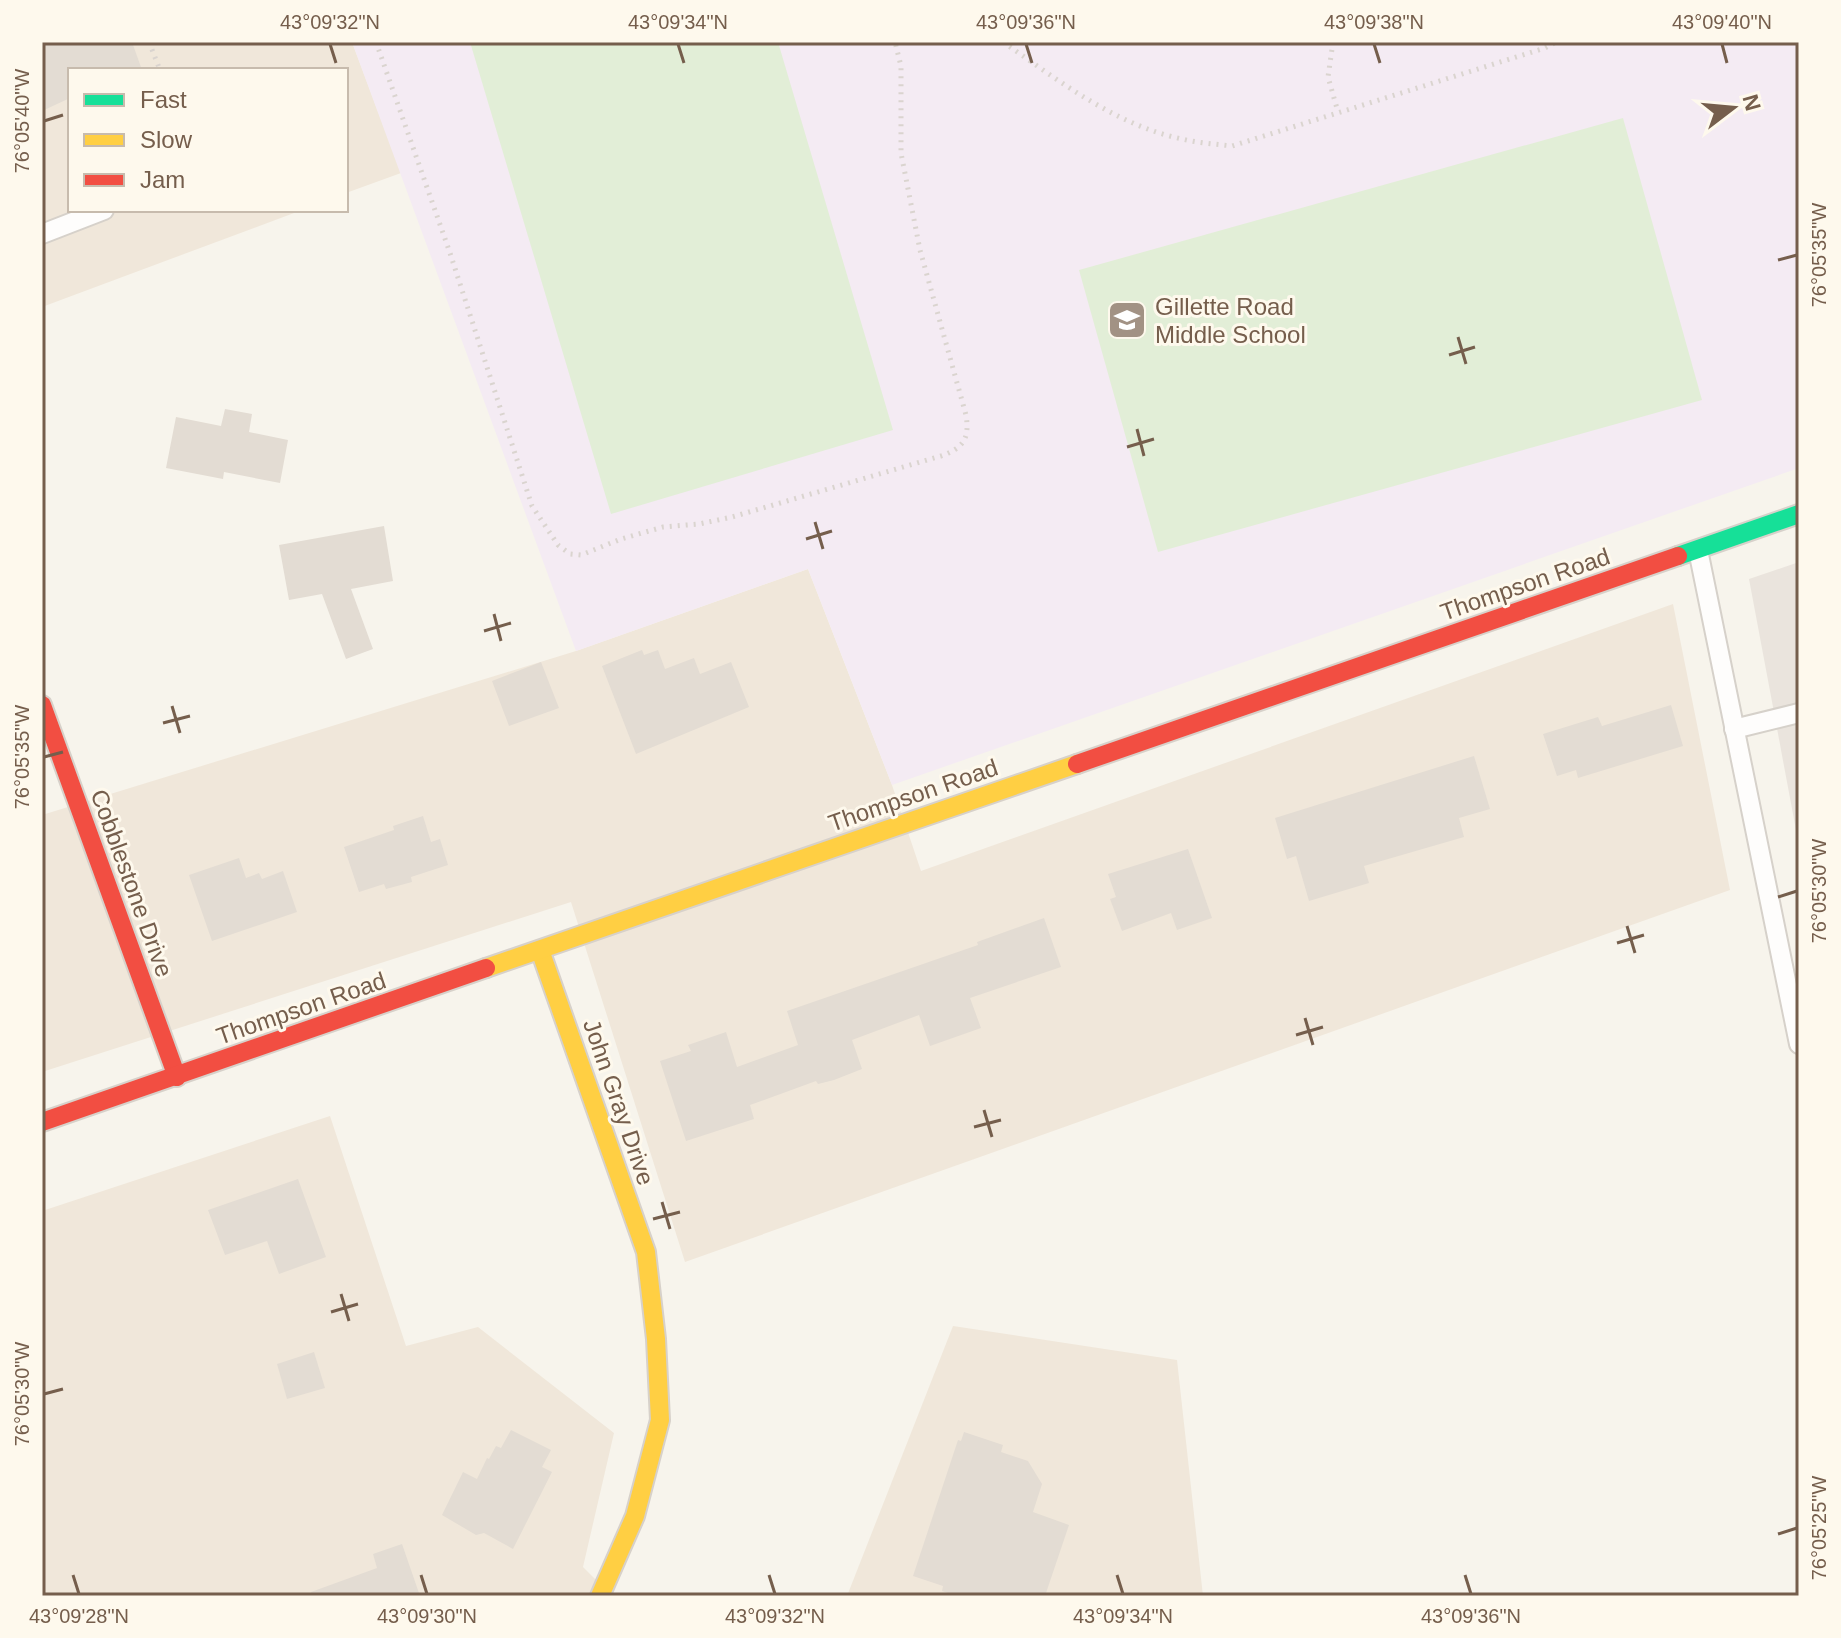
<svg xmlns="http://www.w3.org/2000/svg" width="1841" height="1638" font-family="Arial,sans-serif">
  <rect width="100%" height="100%" fill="#f7f4ec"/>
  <!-- residential -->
  <g fill="#f0e7da">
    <polygon points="42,42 352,42 401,173 346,193 346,70 70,70 70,210 302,210 42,307"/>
    <polygon points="808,569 892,785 921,871 1673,604 1730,890 685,1262 571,902 42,1072 42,815 576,651"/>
    <polygon points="330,1116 406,1346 478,1327 614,1433 583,1567 612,1596 42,1596 42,1211"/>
    <polygon points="953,1326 1177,1360 1203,1596 847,1596"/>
  </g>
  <!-- industrial -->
  <polygon fill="#eae4dd" points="1799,562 1799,846 1749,579"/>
  <!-- education -->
  <polygon fill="#f4ebf3" points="352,42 1799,42 1799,468 892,785 808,569 576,651"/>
  <!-- green -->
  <g fill="#e2eed7">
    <polygon points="470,42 778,42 893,430 611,514"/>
    <polygon points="1623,118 1702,400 1158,552 1079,270"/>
  </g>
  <!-- building -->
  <g fill="#e3dcd3">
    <polygon points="42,42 132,42 142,70 70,70 70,98 42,111"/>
    <polygon points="225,409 252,414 249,432 288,440 280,483 224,472 223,479 166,468 176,417 221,426"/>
    <polygon points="384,526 393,581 351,589 373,649 346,659 322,594 289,600 279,545"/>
    <polygon points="642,650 644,655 658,650 665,669 694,658 700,674 731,662 749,707 636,754 602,666"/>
    <polygon points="541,662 559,708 509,726 492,681"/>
    <polygon points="1671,705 1683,746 1578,778 1576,770 1557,776 1543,734 1598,717 1602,726"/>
    <polygon points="1474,756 1490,809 1459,818 1464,837 1364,866 1369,883 1309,901 1296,856 1287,859 1275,818"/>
    <polygon points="423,816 431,842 440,839 448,865 411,877 412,882 386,889 384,884 359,892 344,847 394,830 393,826"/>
    <polygon points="1188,849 1212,918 1177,930 1171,913 1122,931 1110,899 1116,897 1108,874"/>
    <polygon points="239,858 246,878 259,873 262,879 283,871 297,912 212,941 189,875"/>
    <polygon points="1044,918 1061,967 970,998 981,1028 930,1046 919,1015 852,1040 862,1069 834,1080 818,1084 816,1081 750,1105 754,1119 686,1141 660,1061 691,1051 688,1045 726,1032 737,1067 798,1045 787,1011 978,945 977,942"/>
    <polygon points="298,1179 326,1257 279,1274 267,1241 225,1255 208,1210"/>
    <polygon points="314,1352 325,1388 287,1399 277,1364"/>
    <polygon points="511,1430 551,1450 542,1467 552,1472 513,1549 484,1533 476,1535 442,1515 463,1472 477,1479 487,1458 489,1459 496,1446 501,1448"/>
    <polygon points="964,1432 1003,1445 1001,1452 1028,1461 1042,1484 1033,1512 1069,1525 1045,1596 957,1596 942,1591 943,1586 913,1576 958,1440 961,1441"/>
    <polygon points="402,1544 420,1596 312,1596 311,1592 377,1568 373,1554"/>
  </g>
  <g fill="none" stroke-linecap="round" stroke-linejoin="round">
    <defs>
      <g id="lane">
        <polyline points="42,234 104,210"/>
        <polyline points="1698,550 1799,1044"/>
        <polyline points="1734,729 1799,713"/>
      </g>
      <polyline id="fast" points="1678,556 1799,514"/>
      <g id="slow">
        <polyline points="540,950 646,1252 656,1339 660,1420 635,1516 600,1596"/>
        <polyline points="486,968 1077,764"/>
      </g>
      <g id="jam">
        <polyline points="42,705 177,1077"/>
        <polyline points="1077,764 1678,556"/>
        <polyline points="42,1122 486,968"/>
      </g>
    </defs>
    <!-- lane casing -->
    <use href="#lane" stroke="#d6d1ca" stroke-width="22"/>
    <!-- fast casing -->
    <use href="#fast" stroke="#d7d1ca" stroke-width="22"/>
    <!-- slow casing -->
    <use href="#slow" stroke="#d7d1ca" stroke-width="22"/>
    <!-- jam casing -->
    <use href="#jam" stroke="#d7d1ca" stroke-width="22"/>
    <!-- path -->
    <g stroke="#dad4cf" stroke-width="5" stroke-dasharray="2 6" stroke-linecap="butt">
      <polyline points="149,42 160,70"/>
      <path d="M376,42L450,253L532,506L558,545L570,554L581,555L621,539L663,527L699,524L732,517L941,456C963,448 970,439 966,415L920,250L901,153V66L895,42"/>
      <path d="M1003,42C1058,80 1115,125 1182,139C1198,143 1215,144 1232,146L1545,48L1556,42"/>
      <polyline points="1333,42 1328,77 1338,112"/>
    </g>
    <!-- lane -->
    <use href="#lane" stroke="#fefdfc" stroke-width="18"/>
    <!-- fast -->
    <use href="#fast" stroke="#16e098" stroke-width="18"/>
    <!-- slow -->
    <use href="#slow" stroke="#ffcf43" stroke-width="18"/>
    <!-- jam -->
    <use href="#jam" stroke="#f24e42" stroke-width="18"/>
  </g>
  <!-- ticks -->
  <path fill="none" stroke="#755e4c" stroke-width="3" d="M330,44L336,63M678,44L684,63M1026,44L1032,63M1374,44L1380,63M1722,44L1727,63M44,121L63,115M1778,260L1797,255M1458,337L1466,364M1449,355L1475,347M1137,429L1144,456M1127,447L1154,439M815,522L823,549M806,539L832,531M494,614L501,641M484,631L511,623M172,706L180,733M163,723L190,716M44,757L63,752M1778,897L1797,891M1627,926L1635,953M1617,943L1644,935M1305,1018L1313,1045M1296,1035L1323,1027M984,1110L992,1137M974,1127L1001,1120M662,1202L670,1229M653,1219L680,1212M341,1294L349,1321M331,1312L358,1304M44,1394L63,1389M1778,1534L1797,1528M73,1575L79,1594M421,1575L427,1594M769,1575L775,1594M1117,1575L1123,1594M1465,1575L1471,1594"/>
  <!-- icons -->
  <defs>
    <symbol id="school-square" viewBox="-11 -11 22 22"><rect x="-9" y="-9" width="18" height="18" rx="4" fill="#a29284" stroke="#fef9ed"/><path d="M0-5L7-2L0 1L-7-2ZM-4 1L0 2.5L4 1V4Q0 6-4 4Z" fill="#fff"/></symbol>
  </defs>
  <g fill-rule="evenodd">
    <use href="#school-square" x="1105" y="298" width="44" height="44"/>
  </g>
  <g text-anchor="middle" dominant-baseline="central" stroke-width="6" stroke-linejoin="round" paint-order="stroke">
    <!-- poi labels -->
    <g font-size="24" fill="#755e4c" stroke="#fef9ed" text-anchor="start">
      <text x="1155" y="306">Gillette Road<tspan x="1155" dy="28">Middle School</tspan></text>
    </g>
    <!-- street labels -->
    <g font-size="24" fill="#755e4c" stroke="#fef9ed">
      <text transform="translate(1525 584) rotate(-19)">Thompson Road</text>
      <text transform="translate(913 795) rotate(-19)">Thompson Road</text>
      <text transform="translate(132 883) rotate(70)">Cobblestone Drive</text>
      <text transform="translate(301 1008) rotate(-19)">Thompson Road</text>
      <text transform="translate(619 1102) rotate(71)">John Gray Drive</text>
    </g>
  </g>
  <!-- border -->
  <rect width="1841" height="1638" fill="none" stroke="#fef9ed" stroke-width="88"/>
  <!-- legend -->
  <rect x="68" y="68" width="280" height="144" fill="#fef9ed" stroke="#c7bbad" stroke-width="2"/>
  <rect x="84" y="94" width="40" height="12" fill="#16e098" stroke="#c7bbad" stroke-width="2"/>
  <text x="140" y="108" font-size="24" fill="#755e4c">Fast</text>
  <rect x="84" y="134" width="40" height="12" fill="#ffcf43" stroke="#c7bbad" stroke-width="2"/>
  <text x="140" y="148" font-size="24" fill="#755e4c">Slow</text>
  <rect x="84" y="174" width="40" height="12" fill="#f24e42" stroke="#c7bbad" stroke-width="2"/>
  <text x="140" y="188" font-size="24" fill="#755e4c">Jam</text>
  <!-- north arrow -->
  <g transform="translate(1733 108) rotate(74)" stroke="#fef9ed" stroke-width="6" paint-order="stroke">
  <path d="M0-6L14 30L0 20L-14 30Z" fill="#755e4c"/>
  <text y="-12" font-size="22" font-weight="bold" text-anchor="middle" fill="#755e4c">N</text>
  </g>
  <rect x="44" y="44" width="1753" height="1550" fill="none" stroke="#755e4c" stroke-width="3"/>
  <g font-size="20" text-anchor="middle" fill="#755e4c">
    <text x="330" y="29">43°09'32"N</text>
    <text x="678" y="29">43°09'34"N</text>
    <text x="1026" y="29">43°09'36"N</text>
    <text x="1374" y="29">43°09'38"N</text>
    <text x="1722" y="29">43°09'40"N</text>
    <text transform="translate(22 121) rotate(-90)" y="7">76°05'40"W</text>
    <text transform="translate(1819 255) rotate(-90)" y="7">76°05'35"W</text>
    <text transform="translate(22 757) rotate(-90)" y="7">76°05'35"W</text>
    <text transform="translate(1819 891) rotate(-90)" y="7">76°05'30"W</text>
    <text transform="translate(22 1394) rotate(-90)" y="7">76°05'30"W</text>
    <text transform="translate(1819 1528) rotate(-90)" y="7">76°05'25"W</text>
    <text x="79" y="1623">43°09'28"N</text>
    <text x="427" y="1623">43°09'30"N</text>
    <text x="775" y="1623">43°09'32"N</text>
    <text x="1123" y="1623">43°09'34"N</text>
    <text x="1471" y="1623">43°09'36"N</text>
  </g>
</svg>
